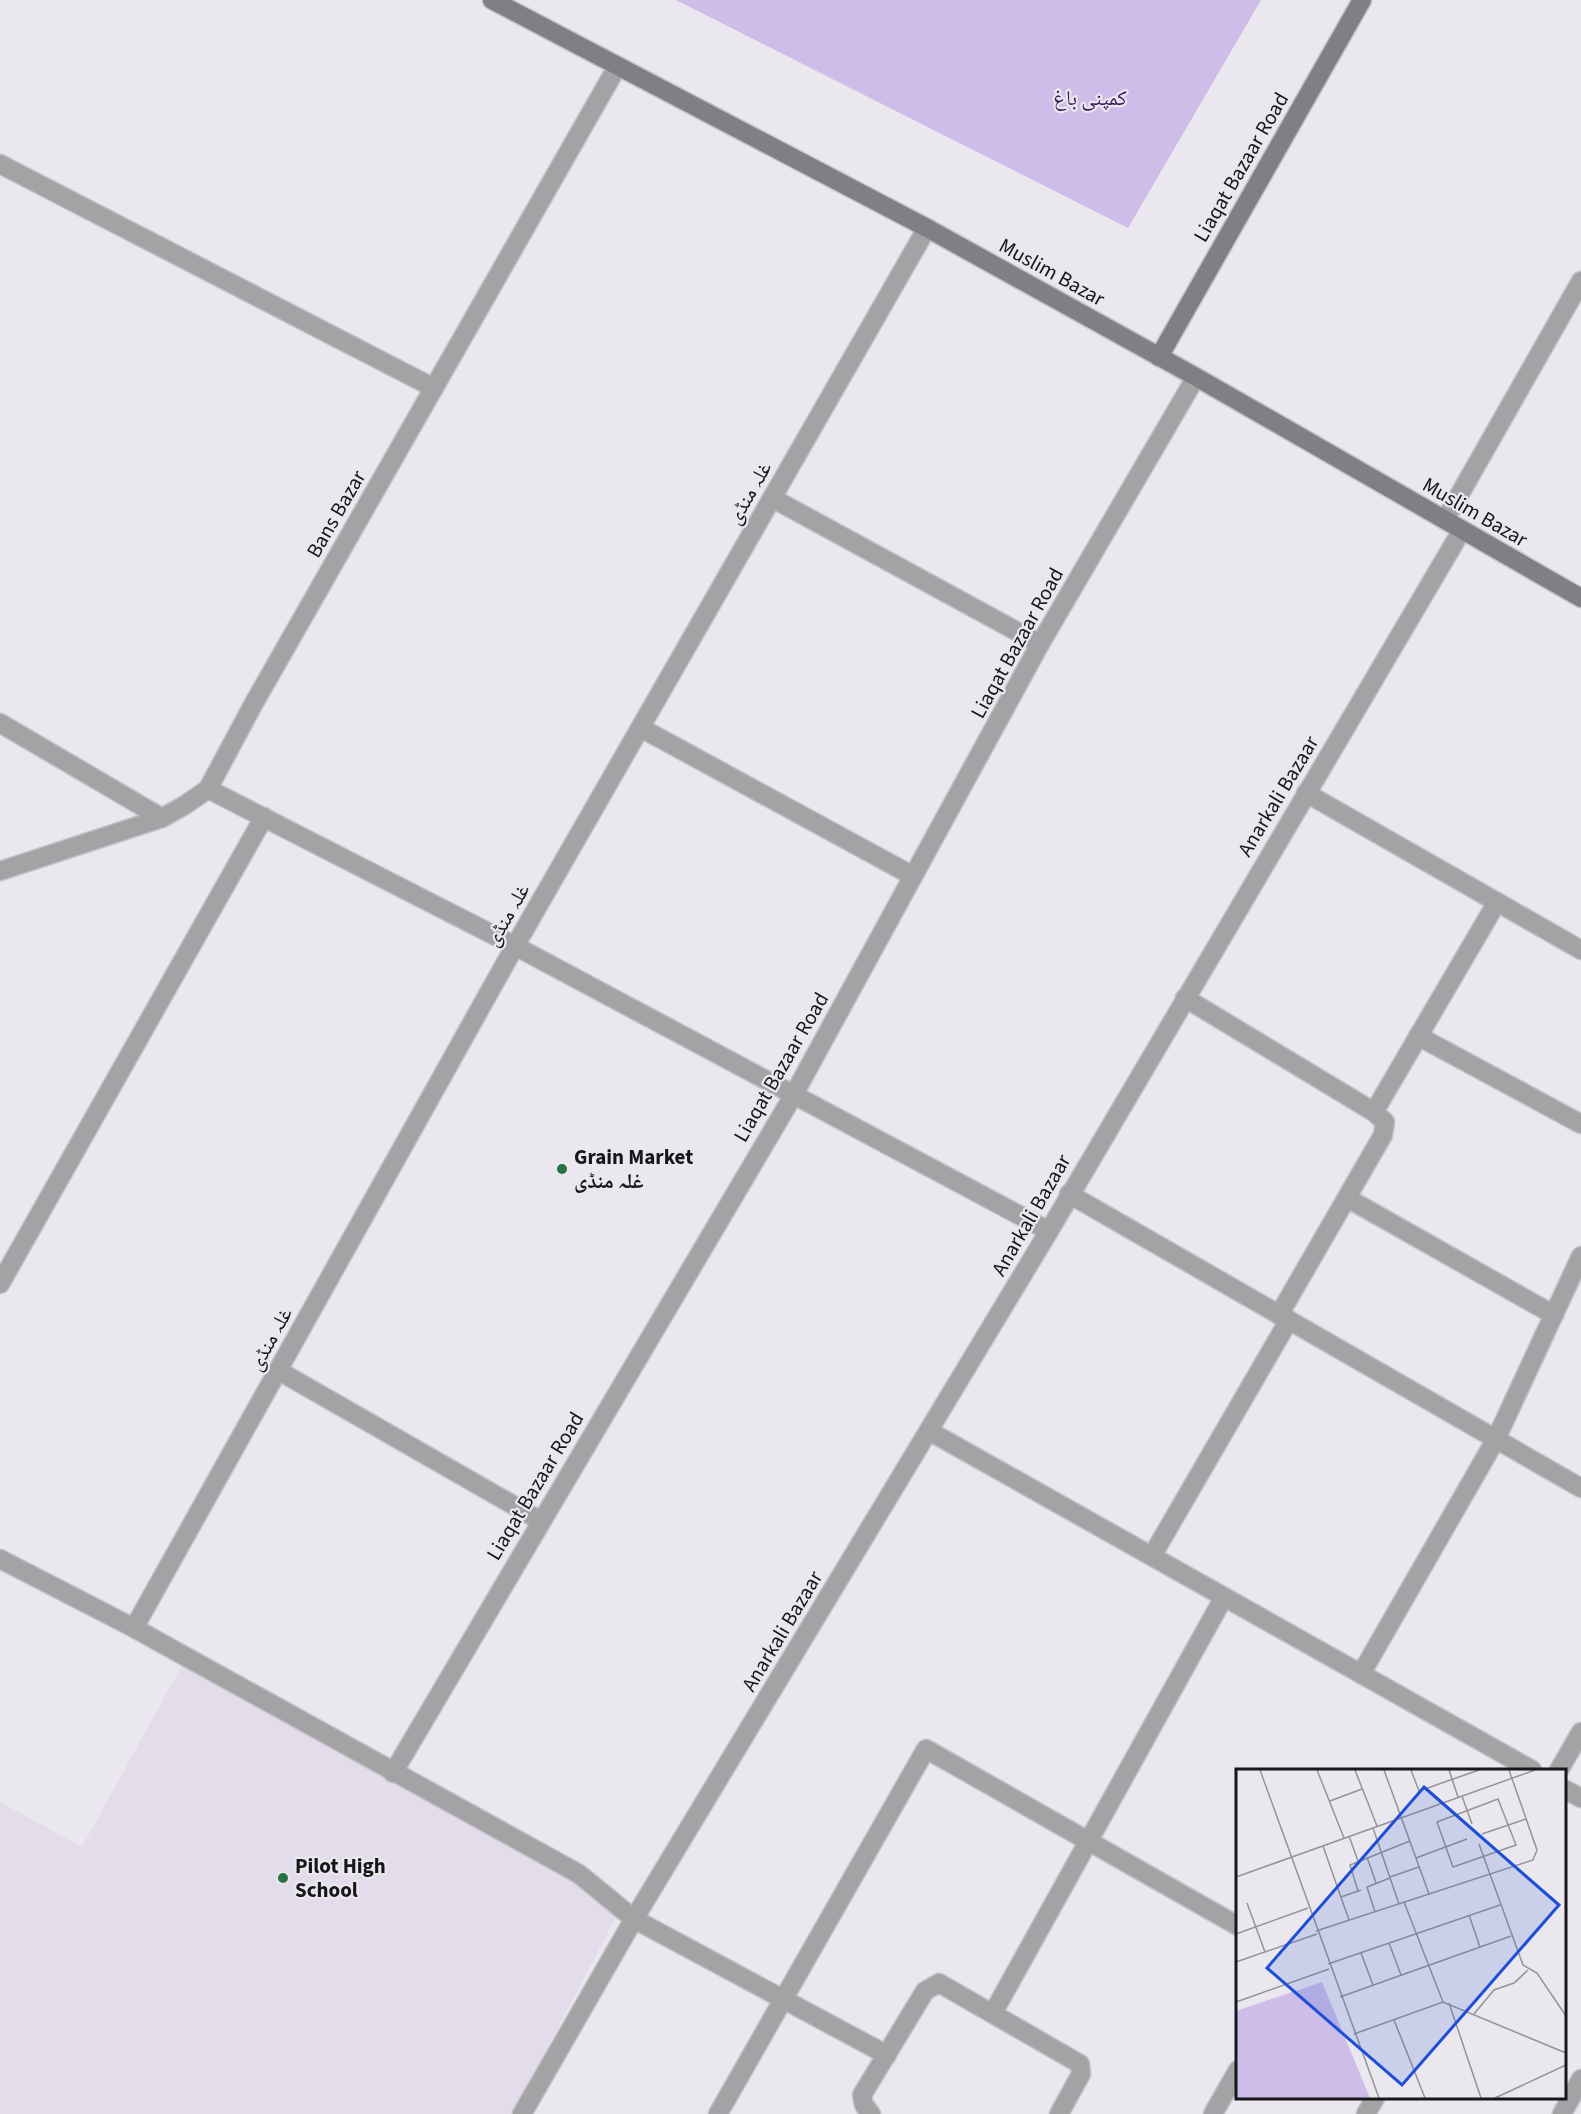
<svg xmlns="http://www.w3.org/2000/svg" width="1581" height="2114" font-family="'Source Sans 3','Noto Naskh Arabic',sans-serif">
  <rect width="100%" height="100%" fill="#eae7ee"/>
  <!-- built -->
  <polygon fill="#e2dceb" points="186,1658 620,1909 513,2114 0,2114 0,1802 82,1847"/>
  <!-- green -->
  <polygon fill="#cdbde8" points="676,0 1261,0 1128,228"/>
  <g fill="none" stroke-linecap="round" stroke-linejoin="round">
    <defs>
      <polyline id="service" points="0,1284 264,817"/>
      <g id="minor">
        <polyline points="0,164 434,388"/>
        <polyline points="772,498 1040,644"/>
        <polyline points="1445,520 1581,281"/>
        <polyline points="0,723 162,818"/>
        <polyline points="641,728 913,876"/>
        <polyline points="208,789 515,946 1049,1231"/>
        <polyline points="1306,793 1581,950"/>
        <polyline points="1185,998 1374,1112 1385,1122 1383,1135 1279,1315"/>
        <polyline points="1418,1036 1581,1124"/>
        <polyline points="1374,1112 1497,902"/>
        <polyline points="1069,1194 1581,1488"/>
        <polyline points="1347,1198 1554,1315"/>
        <polyline points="279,1371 541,1521"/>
        <polyline points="929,1431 1532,1770"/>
        <polyline points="1152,1556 1289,1320"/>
        <polyline points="134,1628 515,946 927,228"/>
        <polyline points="1361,1674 1496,1439 1581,1256"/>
        <polyline points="393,1773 793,1096 1040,644 1196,377"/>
        <polyline points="993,2013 1224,1597"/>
        <polyline points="887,2055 634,1919 1049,1231 1462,530"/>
        <polyline points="718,2114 926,1749 1238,1926"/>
        <polyline points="871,2114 864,2105 862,2095 925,1991 939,1983 1080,2064 1081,2074 1059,2114"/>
        <polyline points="1213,2114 1238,2070"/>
        <polyline points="1562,2114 1581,2079"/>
      </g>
      <g id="tertiary">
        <polyline points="0,871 162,818 185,805 208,789 254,703 617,67"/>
        <polyline points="0,1559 134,1628 579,1874 634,1919 522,2114"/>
        <polyline points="1559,1770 1581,1732"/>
        <polyline points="1564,1789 1581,1798"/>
        <polyline points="1366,2114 1375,2098"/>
      </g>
      <g id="secondary">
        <polyline points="492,0 927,228 1196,377 1581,598"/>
        <polyline points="1159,357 1362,0"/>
      </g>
    </defs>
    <!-- service casing -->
    <use href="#service" stroke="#c4c1c7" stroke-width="21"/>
    <!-- minor casing -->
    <use href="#minor" stroke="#c4c1c7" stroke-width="21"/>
    <!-- tertiary casing -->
    <use href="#tertiary" stroke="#c4c1c7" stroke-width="21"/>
    <!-- secondary casing -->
    <use href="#secondary" stroke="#c4c1c7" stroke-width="21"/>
    <!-- service -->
    <use href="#service" stroke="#a3a2a5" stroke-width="18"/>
    <!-- minor -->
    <use href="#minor" stroke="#a3a2a5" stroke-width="18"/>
    <!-- tertiary -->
    <use href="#tertiary" stroke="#a3a2a5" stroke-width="18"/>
    <!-- secondary -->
    <use href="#secondary" stroke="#817f84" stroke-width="18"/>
  </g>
  <!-- markers -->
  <g fill="#257242" stroke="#eae7ee" stroke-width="2">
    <circle cx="562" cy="1169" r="6"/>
    <circle cx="283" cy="1878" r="6"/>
  </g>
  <g text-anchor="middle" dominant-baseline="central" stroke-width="4.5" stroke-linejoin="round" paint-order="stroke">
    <!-- park labels -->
    <g font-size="21" fill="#371559" stroke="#eae7ee">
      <text x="1090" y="98">کمپنی باغ</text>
    </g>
    <!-- street labels -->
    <g font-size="21" fill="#171618" stroke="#eae7ee">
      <text transform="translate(1241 167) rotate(-60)">Liaqat Bazaar Road</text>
      <text transform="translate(1052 272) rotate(29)">Muslim Bazar</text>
      <text transform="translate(749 493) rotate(-60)">غلہ منڈی</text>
      <text transform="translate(1475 512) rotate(30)">Muslim Bazar</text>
      <text transform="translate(336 514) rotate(-60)">Bans Bazar</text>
      <text transform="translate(1017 643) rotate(-61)">Liaqat Bazaar Road</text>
      <text transform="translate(1278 796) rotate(-59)">Anarkali Bazaar</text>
      <text transform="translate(507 915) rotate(-60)">غلہ منڈی</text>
      <text transform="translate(781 1067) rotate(-60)">Liaqat Bazaar Road</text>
      <text transform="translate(1031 1215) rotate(-60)">Anarkali Bazaar</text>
      <text transform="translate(270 1339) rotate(-61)">غلہ منڈی</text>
      <text transform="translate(535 1486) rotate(-59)">Liaqat Bazaar Road</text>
      <text transform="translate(782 1631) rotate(-59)">Anarkali Bazaar</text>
    </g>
    <!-- poi labels -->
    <g font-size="21" font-weight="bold" fill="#171618" stroke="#eae7ee" text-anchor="start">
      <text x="574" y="1157">Grain Market<tspan x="574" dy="24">غلہ منڈی</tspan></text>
      <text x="295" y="1866">Pilot High<tspan x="295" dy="24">School</tspan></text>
    </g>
  </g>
  <!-- overview -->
  <g transform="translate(1236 1769)">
    <rect width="330" height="330" fill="#eae7ee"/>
    <path d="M86,213L134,329H0V242Z" fill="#cdbde8"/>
    <path fill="none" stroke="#969398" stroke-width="1.5" d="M24,1L143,329M81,1L108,69M119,1L141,57M148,1L193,125M175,1L183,22L243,1M213,1L222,28M226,27L236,55M262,30L280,76L217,98L201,53ZM94,32L126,20M137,59L163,135M246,65L290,50M113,67L122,92M243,75L287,196L301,204L330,247M87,77L113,151M131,88L140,114M180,89L231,70M0,108L299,1M154,108L183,98M122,122L114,96L174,72M105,128L125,121M168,133L207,233M11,134L29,183M139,143L131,118L154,109M233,146L244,178M80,162L297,91L301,81L273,1M0,165L72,139M153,174L165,206M125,184L137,216M0,193L81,165M92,195L264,136M104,228L275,167M0,233L93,200M213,234L245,329M238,245L258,221L278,214L292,201M158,251L189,329M118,265L207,233L330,284M259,329L330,296"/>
    <path fill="#1d4ed8" fill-opacity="0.15" stroke="#1d4ed8" stroke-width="3" d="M188,18L323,136L166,316L31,199Z"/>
    <rect width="330" height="330" fill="none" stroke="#171618" stroke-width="3"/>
  </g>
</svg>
